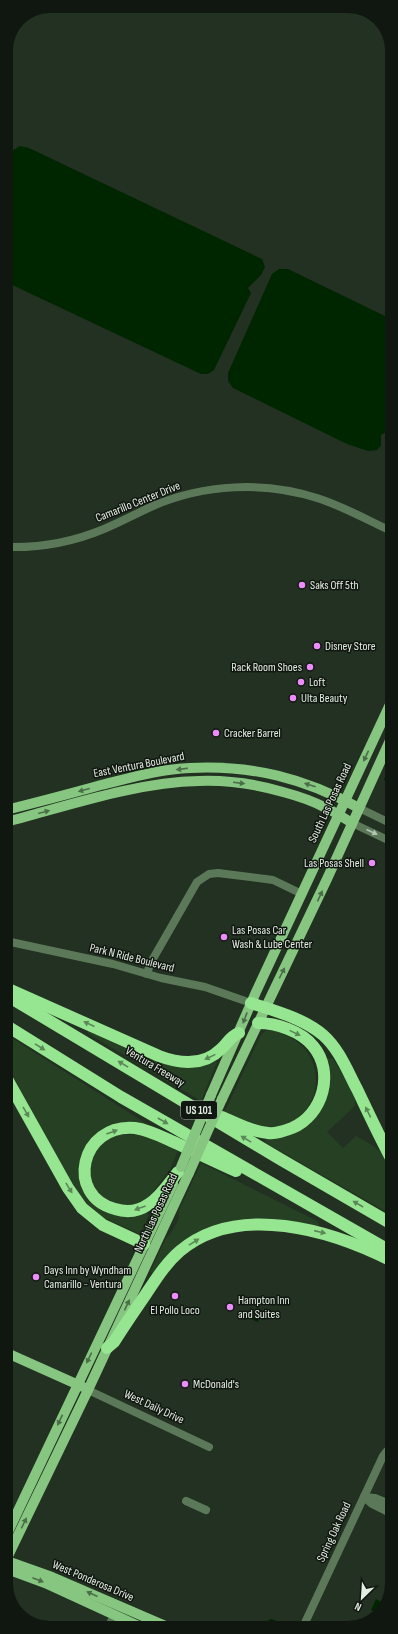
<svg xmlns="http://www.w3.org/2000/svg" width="398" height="1634" font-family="'Sofia Sans Condensed',sans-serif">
  <rect width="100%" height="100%" fill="#223121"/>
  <!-- green -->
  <g fill="#264024">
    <polygon points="88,1030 159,1060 213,1060 217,1062 201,1101 92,1036 88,1033"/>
    <path d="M267,1030C276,1030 281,1033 289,1037C327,1055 324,1111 285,1125C277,1127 268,1129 261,1127C248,1125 236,1118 224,1113L261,1035Z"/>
    <polygon points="7,1035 147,1124 145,1127 130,1125 87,1147 94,1203 106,1212 114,1215 145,1212 149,1215 140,1234 102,1217 93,1210 80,1196 7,1070"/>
    <path d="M332,1058C338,1066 358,1096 355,1105C353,1109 332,1127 327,1132L343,1148L356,1136C370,1143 388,1154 392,1170C394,1179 392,1205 392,1215L266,1143L265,1140L268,1136L315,1114L323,1059Z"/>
    <polygon points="138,1134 148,1137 178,1151 170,1169 146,1201 132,1206 119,1206 98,1194 90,1178 92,1155 107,1139 118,1135"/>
    <polygon points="201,1163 317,1221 319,1224 318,1227 225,1224 154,1274 150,1272 166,1238 172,1232 179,1218 179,1210"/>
  </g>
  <!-- water -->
  <g fill="#002600">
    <polygon points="20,146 29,148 262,259 265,267 261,275 248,288 251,293 214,370 208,374 201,374 6,282 6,161 10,152"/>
    <polygon points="279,269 288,269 391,319 391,429 381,435 381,446 377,450 368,451 347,444 233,388 228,381 228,373 272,274"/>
    <polygon points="258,1309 263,1311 258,1322 253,1320"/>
    <polygon points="376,1599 381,1602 376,1612 371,1610"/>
    <path d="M271,1619L277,1621C274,1629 270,1627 262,1627L264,1623Z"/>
  </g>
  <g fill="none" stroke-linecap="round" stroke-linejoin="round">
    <!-- stream -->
    <polyline stroke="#002600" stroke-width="2" points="385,779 392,778"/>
    <!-- minor -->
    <g stroke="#5b7958" stroke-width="8">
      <path d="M6,547C40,548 73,542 104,529C121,522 137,513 153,506C204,484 264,481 317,498C343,506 367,520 391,531"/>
      <polyline points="359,808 392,824"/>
      <polyline points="352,823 392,842"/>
      <polyline points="6,941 113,964 161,978 205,987 251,1003"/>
      <polyline points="147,974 150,964 197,882 209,874 218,873 273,880 302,894"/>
      <polyline points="88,1390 209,1447"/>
      <polyline points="364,1497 372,1504 392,1514"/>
      <polyline points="364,1497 375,1498 392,1505"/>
      <polyline points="186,1501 206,1510"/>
      <polyline points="303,1627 383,1456 387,1451 392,1448"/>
      <polyline points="108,1628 114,1615"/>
    </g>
    <!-- major -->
    <g stroke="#86c680" stroke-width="10">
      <path d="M6,810C38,802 69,794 101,785C130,778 160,769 190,768C253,765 304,778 359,808"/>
      <path d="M6,822C67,806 137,782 199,781C228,780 256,784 283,792C298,796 313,801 326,808C335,812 344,818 352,823"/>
      <polyline points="211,1095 256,992 392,700"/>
      <polyline points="222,1099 327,879 392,736"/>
      <polyline points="7,1353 83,1387"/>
      <polyline points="7,1534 173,1184"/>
      <polyline points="7,1558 88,1390 189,1173"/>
      <polyline points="7,1561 52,1577 168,1627"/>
      <polyline points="7,1569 45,1583 143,1628"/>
    </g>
    <!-- highway -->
    <g stroke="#96e590" stroke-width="12">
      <path d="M6,988L159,1056C180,1064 204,1066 221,1049C229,1042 229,1037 239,1033"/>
      <polyline points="6,995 280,1159 392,1224"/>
      <path d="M251,1003C275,1011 303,1018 323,1035C339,1049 347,1070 357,1089C368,1112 379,1136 392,1160"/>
      <polyline points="7,1026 121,1097 392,1252"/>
      <polyline points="7,1079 68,1188 82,1208 103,1225 144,1244"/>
      <path d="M222,1117C236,1123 252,1132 268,1133C276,1134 284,1131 292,1128C323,1115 335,1072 313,1046C301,1031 276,1023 258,1023"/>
      <path d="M178,1172C169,1183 161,1196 149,1204C139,1211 127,1213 115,1209C65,1196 80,1123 135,1128C150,1130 164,1138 178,1144C197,1153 216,1162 236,1171"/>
      <path d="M107,1348L114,1342C124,1326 135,1310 146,1294C156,1279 166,1263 180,1251C238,1202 331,1230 392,1261"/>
    </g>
    <!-- major-bridge -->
    <g stroke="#86c680" stroke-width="10">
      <polyline points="181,1167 211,1095"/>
      <polyline points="189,1173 222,1099"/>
    </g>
  </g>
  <!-- one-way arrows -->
  <defs><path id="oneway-solid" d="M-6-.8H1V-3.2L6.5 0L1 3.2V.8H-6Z"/></defs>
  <g fill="#4b6e48">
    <use href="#oneway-solid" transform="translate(366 756) rotate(115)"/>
    <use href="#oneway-solid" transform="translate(182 769) rotate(173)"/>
    <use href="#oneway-solid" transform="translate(239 783) rotate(7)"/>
    <use href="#oneway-solid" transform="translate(310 785) rotate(-162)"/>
    <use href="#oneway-solid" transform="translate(84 790) rotate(165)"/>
    <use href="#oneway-solid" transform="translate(44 812) rotate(-15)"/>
    <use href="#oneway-solid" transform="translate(320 896) rotate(-65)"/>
    <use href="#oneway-solid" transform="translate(282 973) rotate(-63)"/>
    <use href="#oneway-solid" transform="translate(245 1018) rotate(111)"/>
    <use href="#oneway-solid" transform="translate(127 1305) rotate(-65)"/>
    <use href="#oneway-solid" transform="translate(89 1358) rotate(116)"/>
    <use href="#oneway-solid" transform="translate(60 1420) rotate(115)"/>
    <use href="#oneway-solid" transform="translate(24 1523) rotate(-64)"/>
    <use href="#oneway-solid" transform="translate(38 1580) rotate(21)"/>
    <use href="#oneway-solid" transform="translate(92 1594) rotate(-156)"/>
  </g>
  <use fill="#b4c4b2" href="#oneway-solid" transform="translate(372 832) rotate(25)"/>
  <g fill="#5a8856">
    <use href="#oneway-solid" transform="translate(89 1024) rotate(-156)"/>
    <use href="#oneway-solid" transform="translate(295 1033) rotate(26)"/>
    <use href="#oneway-solid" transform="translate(40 1047) rotate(32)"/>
    <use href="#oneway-solid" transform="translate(210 1057) rotate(154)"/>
    <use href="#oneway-solid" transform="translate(123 1064) rotate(-149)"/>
    <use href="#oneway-solid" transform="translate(26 1112) rotate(60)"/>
    <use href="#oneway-solid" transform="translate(368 1112) rotate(-116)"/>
    <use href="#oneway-solid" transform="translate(163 1121) rotate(30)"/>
    <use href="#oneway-solid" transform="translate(112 1132) rotate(-20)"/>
    <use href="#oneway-solid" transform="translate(246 1139) rotate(-149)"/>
    <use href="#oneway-solid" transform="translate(69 1188) rotate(58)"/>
    <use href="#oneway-solid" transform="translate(358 1204) rotate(-150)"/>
    <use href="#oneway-solid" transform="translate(140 1208) rotate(160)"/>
    <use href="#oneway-solid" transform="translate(320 1232) rotate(13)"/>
    <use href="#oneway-solid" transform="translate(194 1242) rotate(-32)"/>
  </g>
  <!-- markers -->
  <g fill="#ec8cfa" stroke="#101710" stroke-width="1.5">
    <circle cx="302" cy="585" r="4"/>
    <circle cx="317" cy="646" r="4"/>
    <circle cx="310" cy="667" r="4"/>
    <circle cx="301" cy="682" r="4"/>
    <circle cx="293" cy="698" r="4"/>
    <circle cx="216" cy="733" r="4"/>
    <circle cx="372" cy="863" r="4"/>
    <circle cx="224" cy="937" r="4"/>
    <circle cx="36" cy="1277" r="4"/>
    <circle cx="175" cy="1296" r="4"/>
    <circle cx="230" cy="1307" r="4"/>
    <circle cx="185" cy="1384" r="4"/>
  </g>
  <g text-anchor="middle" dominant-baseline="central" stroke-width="3" stroke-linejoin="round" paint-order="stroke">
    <!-- shield labels -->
    <rect fill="#101710" stroke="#a4ada4" stroke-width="1" x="181" y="1101" width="36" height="18" rx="3"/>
    <g font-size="11" font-weight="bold" fill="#e4ede3">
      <text x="199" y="1110">US 101</text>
    </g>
    <!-- street labels -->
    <g font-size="12" fill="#e4ede3" stroke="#101710">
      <text transform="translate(138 502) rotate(-22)">Camarillo Center Drive</text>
      <text transform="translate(139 765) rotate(-11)">East Ventura Boulevard</text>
      <text transform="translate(330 803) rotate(-65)">South Las Posas Road</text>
      <text transform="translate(132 958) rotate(14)">Park N Ride Boulevard</text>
      <text transform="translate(155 1067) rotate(31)">Ventura Freeway</text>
      <text transform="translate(156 1213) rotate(-65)">North Las Posas Road</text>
      <text transform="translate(154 1407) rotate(25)">West Daily Drive</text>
      <text transform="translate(334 1532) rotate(-65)">Spring Oak Road</text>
      <text transform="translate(93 1581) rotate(23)">West Ponderosa Drive</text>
    </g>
    <!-- poi labels -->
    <g font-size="12" fill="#e4ede3" stroke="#101710" text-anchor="start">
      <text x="310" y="585">Saks Off 5th</text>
      <text x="325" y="646">Disney Store</text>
      <text x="302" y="667" text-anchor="end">Rack Room Shoes</text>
      <text x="309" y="682">Loft</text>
      <text x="301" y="698">Ulta Beauty</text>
      <text x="224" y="733">Cracker Barrel</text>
      <text x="364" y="863" text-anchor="end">Las Posas Shell</text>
      <text x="232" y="930">Las Posas Car<tspan x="232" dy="14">Wash &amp; Lube Center</tspan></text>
      <text x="44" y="1270">Days Inn by Wyndham<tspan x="44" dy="14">Camarillo - Ventura</tspan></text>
      <text x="238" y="1300">Hampton Inn<tspan x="238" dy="14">and Suites</tspan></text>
      <text x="175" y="1310" text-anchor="middle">El Pollo Loco</text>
      <text x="193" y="1384">McDonald's</text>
    </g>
  </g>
  <!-- crop -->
  <path d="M0 0H398V1634H0ZM50 13H348A37 37 0 0 1 385 50V1584A37 37 0 0 1 348 1621H50A37 37 0 0 1 13 1584V50A37 37 0 0 1 50 13Z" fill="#101710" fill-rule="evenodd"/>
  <!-- north arrow -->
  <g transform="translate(362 1598) rotate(205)" stroke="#101710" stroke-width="3" paint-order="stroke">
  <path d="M0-3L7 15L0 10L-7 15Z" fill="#e4ede3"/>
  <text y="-6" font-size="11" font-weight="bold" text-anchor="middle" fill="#e4ede3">N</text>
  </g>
</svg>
